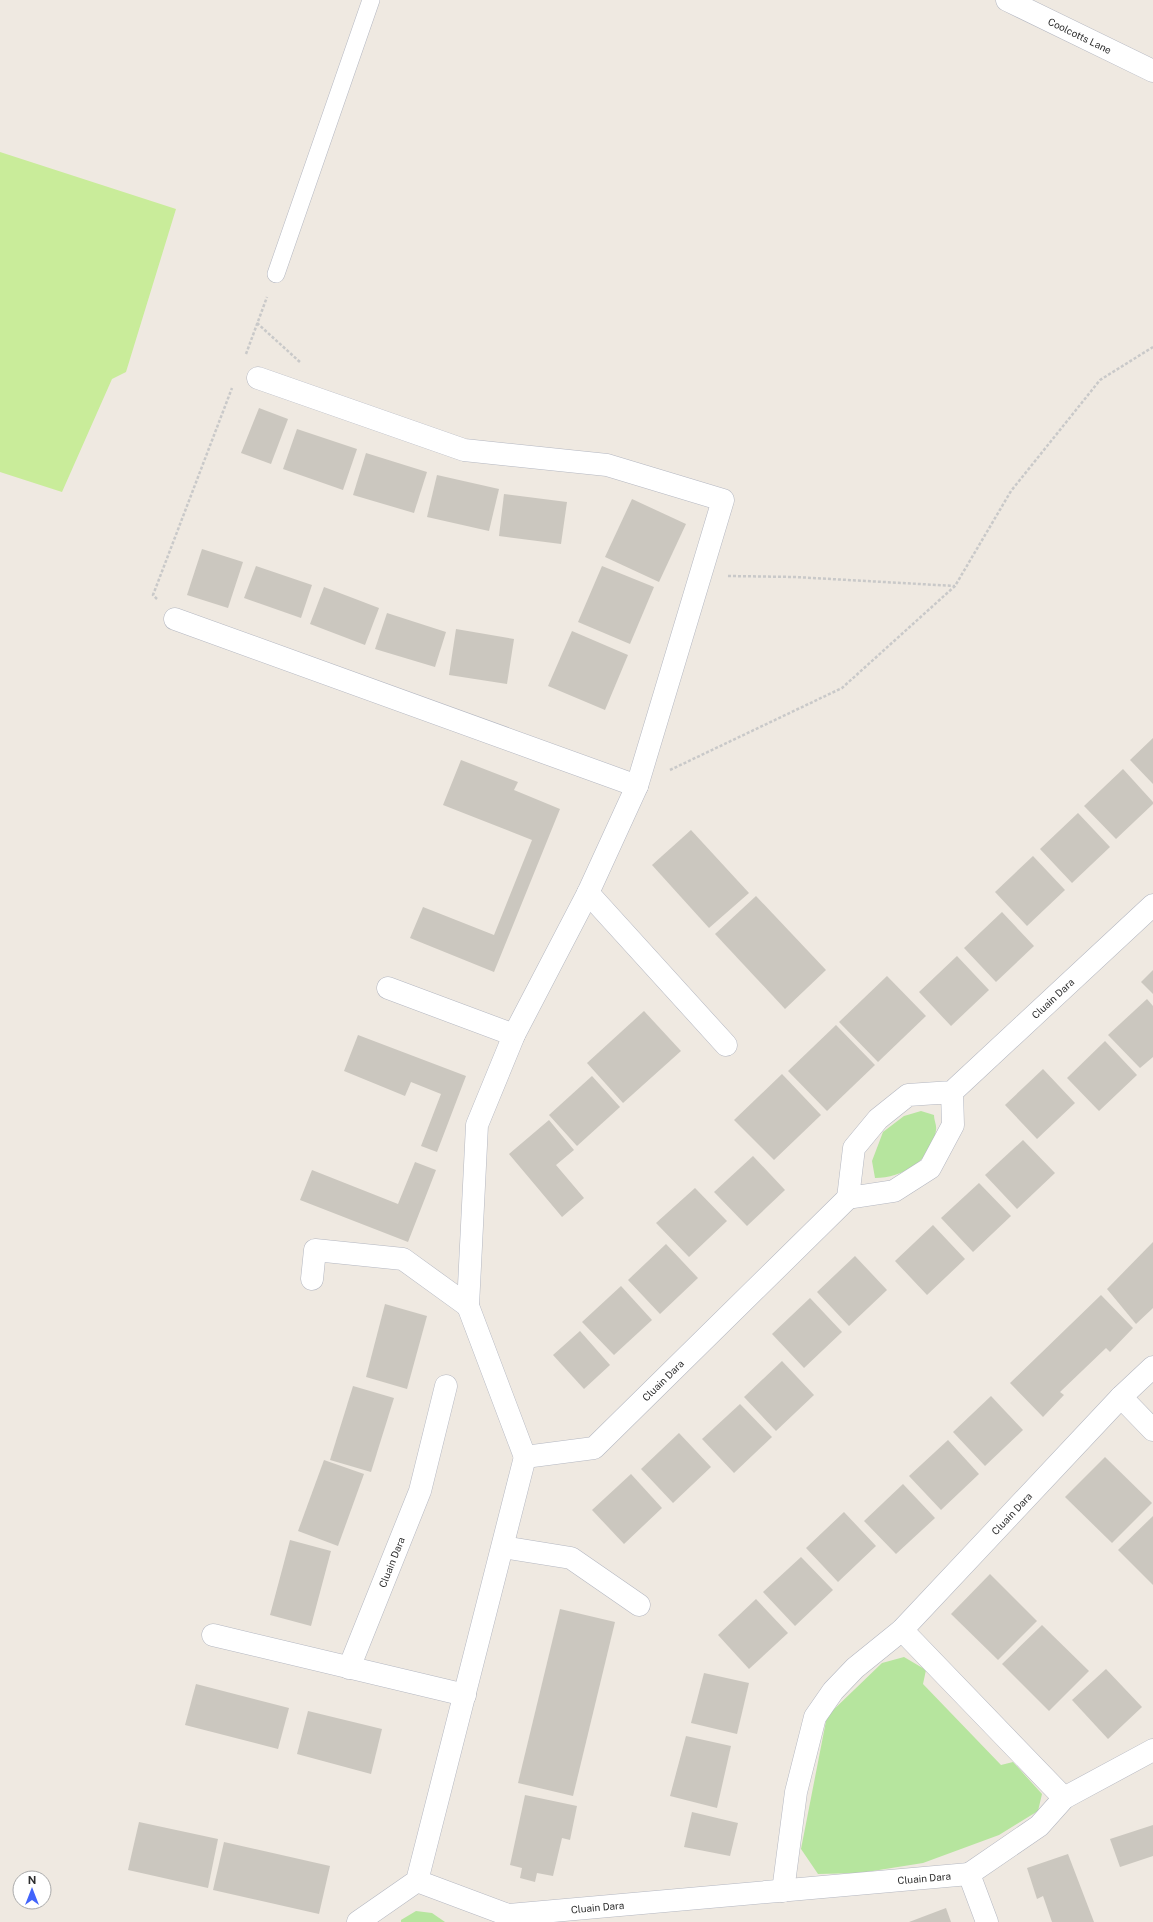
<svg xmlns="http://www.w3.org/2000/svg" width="1153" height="1922" font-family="'Public Sans',sans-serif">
  <rect width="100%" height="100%" fill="#efe9e1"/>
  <!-- green -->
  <g fill="#b6e59e">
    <path d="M921,1111L934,1115C934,1120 937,1126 936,1130C933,1160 902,1178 875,1178L872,1161L883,1132L904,1116Z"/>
    <polygon points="904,1657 926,1670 923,1684 1001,1765 1013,1762 1042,1794 1038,1811 999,1835 923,1863 860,1873 818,1874 801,1849 827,1716 882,1663"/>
    <polygon points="416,1911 432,1913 445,1922 401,1922 401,1920"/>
  </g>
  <!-- pitch -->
  <polygon fill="#c9ec9a" points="0,152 176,209 126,372 112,379 62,492 0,472"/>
  <!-- building -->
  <g fill="#cbc7bf">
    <polygon points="259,408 288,419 271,464 241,453"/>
    <polygon points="297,429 357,449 343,490 283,469"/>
    <polygon points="366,453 427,472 414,513 353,495"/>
    <polygon points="437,475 499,489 489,531 427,517"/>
    <polygon points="504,494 567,502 561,544 499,536"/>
    <polygon points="632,499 686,524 659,582 605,557"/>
    <polygon points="202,549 243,562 228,608 187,595"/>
    <polygon points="256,566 312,585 301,618 244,598"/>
    <polygon points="602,566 654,587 630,644 578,622"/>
    <polygon points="324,587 379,608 365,645 310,624"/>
    <polygon points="387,613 446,632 435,667 375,649"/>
    <polygon points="456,629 514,639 507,684 449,675"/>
    <polygon points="572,631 628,655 605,710 548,686"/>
    <polygon points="1153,738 1153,784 1130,760"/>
    <polygon points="461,760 518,782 514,790 560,809 494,972 410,938 423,907 494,935 532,840 443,805"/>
    <polygon points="1123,769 1153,802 1153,804 1116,839 1084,806"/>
    <polygon points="1078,813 1110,847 1072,883 1040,849"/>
    <polygon points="691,830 749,893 709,928 652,865"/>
    <polygon points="1033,856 1065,890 1027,926 995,892"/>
    <polygon points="756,896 826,970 785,1009 715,934"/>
    <polygon points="1002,912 1034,946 996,982 964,948"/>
    <polygon points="957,956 989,990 951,1026 919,992"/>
    <polygon points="1153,970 1153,994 1141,982"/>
    <polygon points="887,976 926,1016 878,1062 839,1022"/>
    <polygon points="1147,999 1153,1006 1153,1057 1140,1068 1108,1035"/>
    <polygon points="644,1011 681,1051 623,1103 587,1063"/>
    <polygon points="836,1025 875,1065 827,1111 788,1071"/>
    <polygon points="358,1035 466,1076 437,1152 421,1146 441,1094 411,1082 405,1096 344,1071"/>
    <polygon points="1105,1041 1137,1075 1099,1111 1067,1078"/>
    <polygon points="1043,1069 1075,1103 1037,1139 1005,1105"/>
    <polygon points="782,1074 821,1115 774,1160 734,1120"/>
    <polygon points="592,1076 620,1107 577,1146 549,1115"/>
    <polygon points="549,1120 574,1150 556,1165 584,1198 562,1217 509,1154"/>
    <polygon points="1023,1140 1055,1173 1017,1209 985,1175"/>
    <polygon points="753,1156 785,1190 747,1226 714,1192"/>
    <polygon points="415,1162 436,1170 408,1242 300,1200 312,1170 398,1204"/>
    <polygon points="979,1183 1011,1216 973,1252 941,1218"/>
    <polygon points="695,1188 727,1221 689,1257 656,1223"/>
    <polygon points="933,1225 965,1259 927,1295 895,1261"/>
    <polygon points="1153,1242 1153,1308 1136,1324 1107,1289"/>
    <polygon points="666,1244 698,1278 660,1314 628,1280"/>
    <polygon points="855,1256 887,1290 849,1326 817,1292"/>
    <polygon points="621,1286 652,1320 614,1355 582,1322"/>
    <polygon points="1101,1295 1133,1328 1110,1352 1106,1348 1060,1392 1064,1395 1043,1417 1010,1383"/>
    <polygon points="810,1298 842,1332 804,1368 772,1334"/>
    <polygon points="385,1304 427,1316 407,1389 366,1377"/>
    <polygon points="580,1331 610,1365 584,1389 553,1355"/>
    <polygon points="782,1361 814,1395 776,1431 744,1397"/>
    <polygon points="353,1386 394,1398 371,1472 330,1460"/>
    <polygon points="991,1396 1023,1430 985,1466 953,1432"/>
    <polygon points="740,1404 772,1437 734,1473 702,1439"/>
    <polygon points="679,1433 711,1467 673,1503 641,1469"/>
    <polygon points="948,1440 979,1474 941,1510 909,1476"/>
    <polygon points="1105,1457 1152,1503 1112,1543 1065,1497"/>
    <polygon points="324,1460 364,1474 338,1546 298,1531"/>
    <polygon points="631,1474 662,1508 624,1544 592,1510"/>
    <polygon points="903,1484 935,1518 896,1554 864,1521"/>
    <polygon points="844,1512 876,1546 838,1582 806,1548"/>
    <polygon points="1153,1516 1153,1585 1118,1550"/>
    <polygon points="290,1540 331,1551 311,1626 270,1615"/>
    <polygon points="801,1557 833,1590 795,1626 763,1592"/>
    <polygon points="990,1574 1037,1621 998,1660 951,1614"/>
    <polygon points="756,1599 788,1633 749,1669 718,1635"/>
    <polygon points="560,1609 615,1622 573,1796 518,1783"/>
    <polygon points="1042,1625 1089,1671 1049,1711 1002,1664"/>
    <polygon points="1106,1669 1142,1707 1108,1739 1072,1700"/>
    <polygon points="704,1673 749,1683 737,1734 691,1723"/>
    <polygon points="196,1684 289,1708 278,1749 185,1725"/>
    <polygon points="308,1711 382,1729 371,1774 297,1754"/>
    <polygon points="686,1736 731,1746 717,1808 670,1796"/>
    <polygon points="525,1795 577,1806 570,1840 562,1838 553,1876 537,1873 535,1882 520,1878 522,1868 510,1865"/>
    <polygon points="692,1812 738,1823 730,1856 684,1847"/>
    <polygon points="139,1822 218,1839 208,1888 128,1870"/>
    <polygon points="1153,1825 1153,1856 1120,1867 1110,1839"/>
    <polygon points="224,1842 330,1866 319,1914 213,1890"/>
    <polygon points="1068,1854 1094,1922 1052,1922 1043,1896 1037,1899 1027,1868"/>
    <polygon points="946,1908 951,1922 909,1922"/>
  </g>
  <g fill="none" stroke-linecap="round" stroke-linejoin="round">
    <defs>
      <polyline id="lane" points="276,274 371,0"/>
      <g id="street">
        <polyline points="258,378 464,450 607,465 723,500 637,786 588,893 514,1035 477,1125 468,1306 525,1457"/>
        <polyline points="175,619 637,786"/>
        <polyline points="588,893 726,1045"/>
        <polyline points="388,988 514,1035"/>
        <path id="s1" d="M952,1092L953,1125L930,1168L894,1191L848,1198L854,1148L878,1119L908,1095L952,1092L1153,905"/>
        <polyline points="312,1279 315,1250 403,1259 468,1306"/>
        <polyline points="1121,1397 1153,1430"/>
        <path id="s2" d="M525,1457L594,1448L848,1198"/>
        <polyline points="503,1547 571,1558 639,1605"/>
        <polyline points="902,1630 1064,1798"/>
        <polyline points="213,1635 465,1695"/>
        <path id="s3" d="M349,1668L420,1491L446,1386"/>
        <path id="s4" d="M417,1881L508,1915L969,1874"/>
        <path id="s5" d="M783,1891L796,1792L815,1717L833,1691L855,1668L902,1630L1121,1397L1153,1367"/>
        <polyline points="358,1922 417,1881 525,1457"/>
        <polyline points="987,1922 969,1874 1039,1826 1064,1798 1153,1750"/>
      </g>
      <g id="secondary">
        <path id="s6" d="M1007,0L1153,71"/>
      </g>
    </defs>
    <!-- lane casing -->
    <use href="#lane" stroke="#b4b7c1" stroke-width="18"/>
    <!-- street casing -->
    <use href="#street" stroke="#b4b7c1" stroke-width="23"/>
    <!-- secondary casing -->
    <use href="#secondary" stroke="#b4b7c1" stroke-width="23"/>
    <!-- path -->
    <g stroke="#c9c9c9" stroke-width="2.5" stroke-dasharray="3 2" stroke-linecap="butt">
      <polyline points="257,323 301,363"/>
      <polyline points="246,354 267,297"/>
      <polyline points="728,576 795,577 955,586"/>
      <polyline points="157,599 153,595 232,388"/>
      <polyline points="670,770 842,688 955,586 1011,491 1100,380 1153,347"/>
    </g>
    <!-- lane -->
    <use href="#lane" stroke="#fff" stroke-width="17"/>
    <!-- street -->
    <use href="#street" stroke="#fff" stroke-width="22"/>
    <!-- secondary -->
    <use href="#secondary" stroke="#fff" stroke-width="22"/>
  </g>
  <g text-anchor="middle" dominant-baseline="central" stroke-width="3" stroke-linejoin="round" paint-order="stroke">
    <!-- street labels -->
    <g font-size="10" fill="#2e2e2e" stroke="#fff">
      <text stroke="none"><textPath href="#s6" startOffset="81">Coolcotts Lane</textPath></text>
      <text stroke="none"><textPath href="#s1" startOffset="479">Cluain Dara</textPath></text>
      <text stroke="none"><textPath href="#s2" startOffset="166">Cluain Dara</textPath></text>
      <text stroke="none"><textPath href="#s5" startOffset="461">Cluain Dara</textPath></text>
      <text stroke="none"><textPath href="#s3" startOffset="114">Cluain Dara</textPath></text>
      <text stroke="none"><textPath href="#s4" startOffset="515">Cluain Dara</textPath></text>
      <text stroke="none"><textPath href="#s4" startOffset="187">Cluain Dara</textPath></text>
    </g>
  </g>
  <!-- north arrow -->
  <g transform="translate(32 1890)"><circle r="19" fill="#ffffff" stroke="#ababab"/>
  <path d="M0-3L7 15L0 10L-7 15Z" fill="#4264fb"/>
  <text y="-6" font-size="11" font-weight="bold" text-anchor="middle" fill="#2e2e2e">N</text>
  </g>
</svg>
